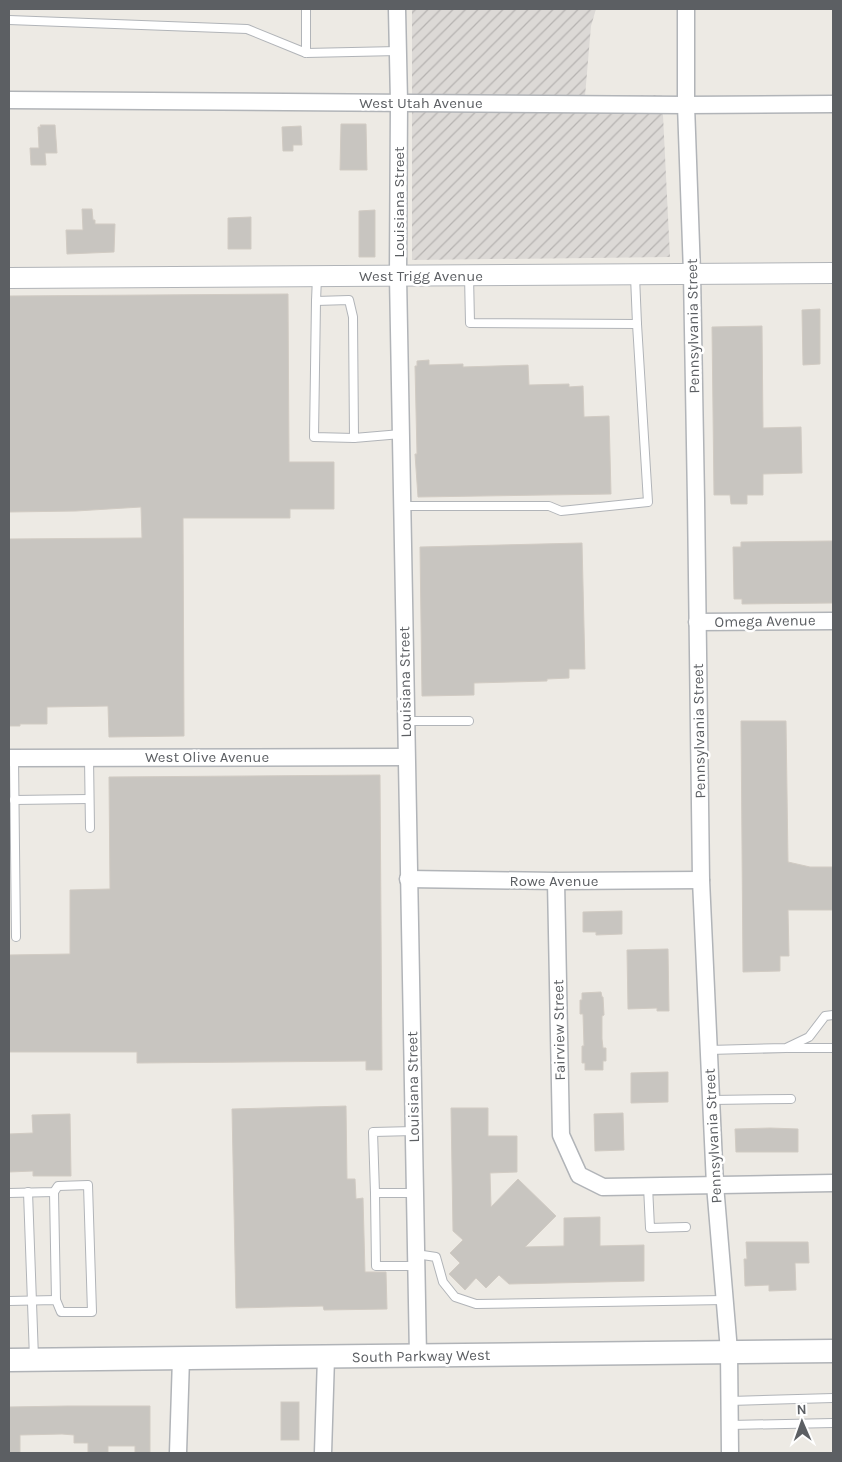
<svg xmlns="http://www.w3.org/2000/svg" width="842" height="1462" font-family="Karla,sans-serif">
  <defs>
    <pattern id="industrial-furrows" width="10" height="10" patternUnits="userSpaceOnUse" patternTransform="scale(1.25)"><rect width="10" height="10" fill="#dcd9d6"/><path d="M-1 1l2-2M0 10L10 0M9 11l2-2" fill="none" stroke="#b6b3b1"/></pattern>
  </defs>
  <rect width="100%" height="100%" fill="#edeae4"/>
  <!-- industrial -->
  <polygon fill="url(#industrial-furrows)" points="412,9 596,9 591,26 585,96 662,95 670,257 412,260"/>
  <!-- building -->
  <g fill="#c8c5c0" stroke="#d1cbc3">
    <polygon points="341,124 366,124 367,170 340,170"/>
    <polygon points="40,125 55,125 57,153 45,153 46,165 31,165 30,148 39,148 38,127 41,127"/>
    <polygon points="301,126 302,145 293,145 293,151 283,151 282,127"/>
    <polygon points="82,209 92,209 93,220 95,220 95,224 115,224 114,252 67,254 66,230 83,230"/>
    <polygon points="375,210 375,257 359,257 359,211"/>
    <polygon points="251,217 251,249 228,249 228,218"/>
    <polygon points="288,294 289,462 334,462 334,509 290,509 290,518 183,518 184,736 109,737 108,706 47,707 47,724 20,724 20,726 9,726 9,539 142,538 141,507 76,511 9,512 9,296"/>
    <polygon points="820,309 820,364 803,365 802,310"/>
    <polygon points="762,326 763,428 801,427 802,473 763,474 763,495 747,495 747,504 731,504 730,495 714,495 712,327"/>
    <polygon points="429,360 429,365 463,364 463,367 528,365 529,385 569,384 569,387 583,386 584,417 609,416 611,494 418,497 415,454 417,454 415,366 417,366 417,361"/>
    <polygon points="833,541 833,603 742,604 742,599 734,599 733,547 741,547 741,542"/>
    <polygon points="582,543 585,669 569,669 569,678 547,679 547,681 474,683 474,695 422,696 420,547"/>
    <polygon points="741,721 786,721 788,862 810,867 833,867 833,910 788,910 789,956 780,956 780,971 743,972"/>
    <polygon points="380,775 382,1070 366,1070 366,1061 137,1063 137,1052 9,1052 9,955 70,954 70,890 110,889 109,777"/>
    <polygon points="622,911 622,934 596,935 596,932 583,932 583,912"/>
    <polygon points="668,949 669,1011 657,1011 657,1008 628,1009 627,950"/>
    <polygon points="601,992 602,997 603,997 604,1015 602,1016 602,1039 603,1048 606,1048 606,1061 603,1061 603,1070 585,1070 585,1063 582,1063 582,1046 584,1046 583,1014 580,1014 580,1000 582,1000 582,993"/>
    <polygon points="668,1072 668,1102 631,1103 631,1073"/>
    <polygon points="346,1106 347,1179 355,1179 356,1199 363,1198 365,1272 386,1272 387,1309 324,1310 323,1306 236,1308 232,1109"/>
    <polygon points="451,1108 488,1108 488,1136 517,1136 517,1172 490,1173 491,1207 518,1179 556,1216 525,1247 564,1246 564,1218 600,1217 600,1246 644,1245 644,1281 509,1284 499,1275 486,1288 476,1278 465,1290 449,1274 460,1263 450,1253 463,1240 453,1231"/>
    <polygon points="623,1113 624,1150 595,1151 594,1114"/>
    <polygon points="70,1114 71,1176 33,1176 33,1171 9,1172 9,1134 33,1133 32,1115"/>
    <polygon points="770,1128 798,1129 798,1152 736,1152 735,1129"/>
    <polygon points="746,1242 808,1242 809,1263 795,1263 796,1290 769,1291 769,1285 745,1286 744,1259 747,1259"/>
    <rect x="281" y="1402" width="18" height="38"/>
    <polygon points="68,1406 150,1406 150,1453 135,1453 135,1446 108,1446 108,1453 88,1453 88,1443 74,1443 74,1435 62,1434 20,1435 20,1453 9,1453 9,1407"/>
  </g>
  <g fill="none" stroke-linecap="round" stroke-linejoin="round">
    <defs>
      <g id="service">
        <polyline points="306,9 306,53 398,51"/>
        <polyline points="9,20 247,29 306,53"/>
        <polyline points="635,276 637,324"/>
        <polyline points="317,277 316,301 349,300 353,317 354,438 401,434"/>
        <polyline points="316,301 314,437 354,438"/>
        <polyline points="402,506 549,506 561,511 648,502 637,324 470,323 469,275"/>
        <polyline points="405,721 469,721"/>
        <polyline points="14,758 16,937"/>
        <polyline points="89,758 90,828"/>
        <polyline points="14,800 89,799"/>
        <polyline points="788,1048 833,1048"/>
        <polyline points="709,1050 786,1048 809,1037 825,1016 833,1015"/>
        <polyline points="711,1100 791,1099"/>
        <polyline points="414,1131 373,1132 375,1193 415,1193"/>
        <polyline points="648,1186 650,1228 686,1227"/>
        <polyline points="28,1192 34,1358"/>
        <polyline points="54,1192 56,1300"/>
        <polyline points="9,1193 54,1192 58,1186 88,1185 92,1312 61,1312 56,1300 9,1301"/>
        <polyline points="375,1193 376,1266 416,1266"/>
        <polyline points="416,1254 436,1257 443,1282 455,1297 476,1304 725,1300"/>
        <polyline points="730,1401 833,1398"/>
        <polyline points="730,1425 833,1423"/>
      </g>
      <g id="minor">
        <polyline points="397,9 399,102 398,276 418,1356"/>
        <polyline points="686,9 686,105 692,273 696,500 701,880 715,1185 729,1351 730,1453"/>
        <polyline points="9,100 686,105 833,104"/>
        <polyline points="697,622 833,621"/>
        <polyline points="9,758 406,757"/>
        <polyline points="408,879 556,881 701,880"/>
        <polyline points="556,881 561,1135 579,1175 603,1187 833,1183"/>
        <polyline points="178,1453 181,1358"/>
        <polyline points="323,1453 326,1357"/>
      </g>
      <polyline id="tertiary" points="9,278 833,273"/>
      <polyline id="secondary" points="9,1360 833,1351"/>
    </defs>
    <!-- service casing -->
    <use href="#service" stroke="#b1b4b8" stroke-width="10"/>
    <!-- minor casing -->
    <use href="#minor" stroke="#b1b4b8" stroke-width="19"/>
    <!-- tertiary casing -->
    <use href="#tertiary" stroke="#b1b4b8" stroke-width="22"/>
    <!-- secondary casing -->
    <use href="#secondary" stroke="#b0b3b7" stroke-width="25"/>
    <!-- service -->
    <use href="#service" stroke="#fff" stroke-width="8"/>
    <!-- minor -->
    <use href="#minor" stroke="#fff" stroke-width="16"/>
    <!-- tertiary -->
    <use href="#tertiary" stroke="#fff" stroke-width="20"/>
    <!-- secondary -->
    <use href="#secondary" stroke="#fff" stroke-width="22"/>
  </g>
  <g text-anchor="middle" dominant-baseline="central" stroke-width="5" stroke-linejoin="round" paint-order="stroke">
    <!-- street labels -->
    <g font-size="15" fill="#5c5f63" stroke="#fff">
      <text x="421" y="103">West Utah Avenue</text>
      <text transform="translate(399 202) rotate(-90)">Louisiana Street</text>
      <text x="421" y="276">West Trigg Avenue</text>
      <text transform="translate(693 326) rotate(-91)">Pennsylvania Street</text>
      <text transform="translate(765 621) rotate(-1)">Omega Avenue</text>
      <text transform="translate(405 682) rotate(-91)">Louisiana Street</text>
      <text transform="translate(699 731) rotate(-91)">Pennsylvania Street</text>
      <text x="207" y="757">West Olive Avenue</text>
      <text x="554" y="881">Rowe Avenue</text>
      <text transform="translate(559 1030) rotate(-91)">Fairview Street</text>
      <text transform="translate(413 1087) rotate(-91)">Louisiana Street</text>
      <text transform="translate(713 1136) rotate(-93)">Pennsylvania Street</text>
      <text transform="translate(421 1356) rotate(-1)">South Parkway West</text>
    </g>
  </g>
  <!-- border -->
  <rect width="842" height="1462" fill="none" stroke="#5c5f63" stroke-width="20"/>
  <!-- north arrow -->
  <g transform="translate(802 1422) rotate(358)" stroke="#ffffff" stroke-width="4" paint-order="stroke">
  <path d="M0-4L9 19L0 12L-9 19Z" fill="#5c5f63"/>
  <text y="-8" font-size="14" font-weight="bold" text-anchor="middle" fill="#5c5f63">N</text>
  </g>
</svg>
